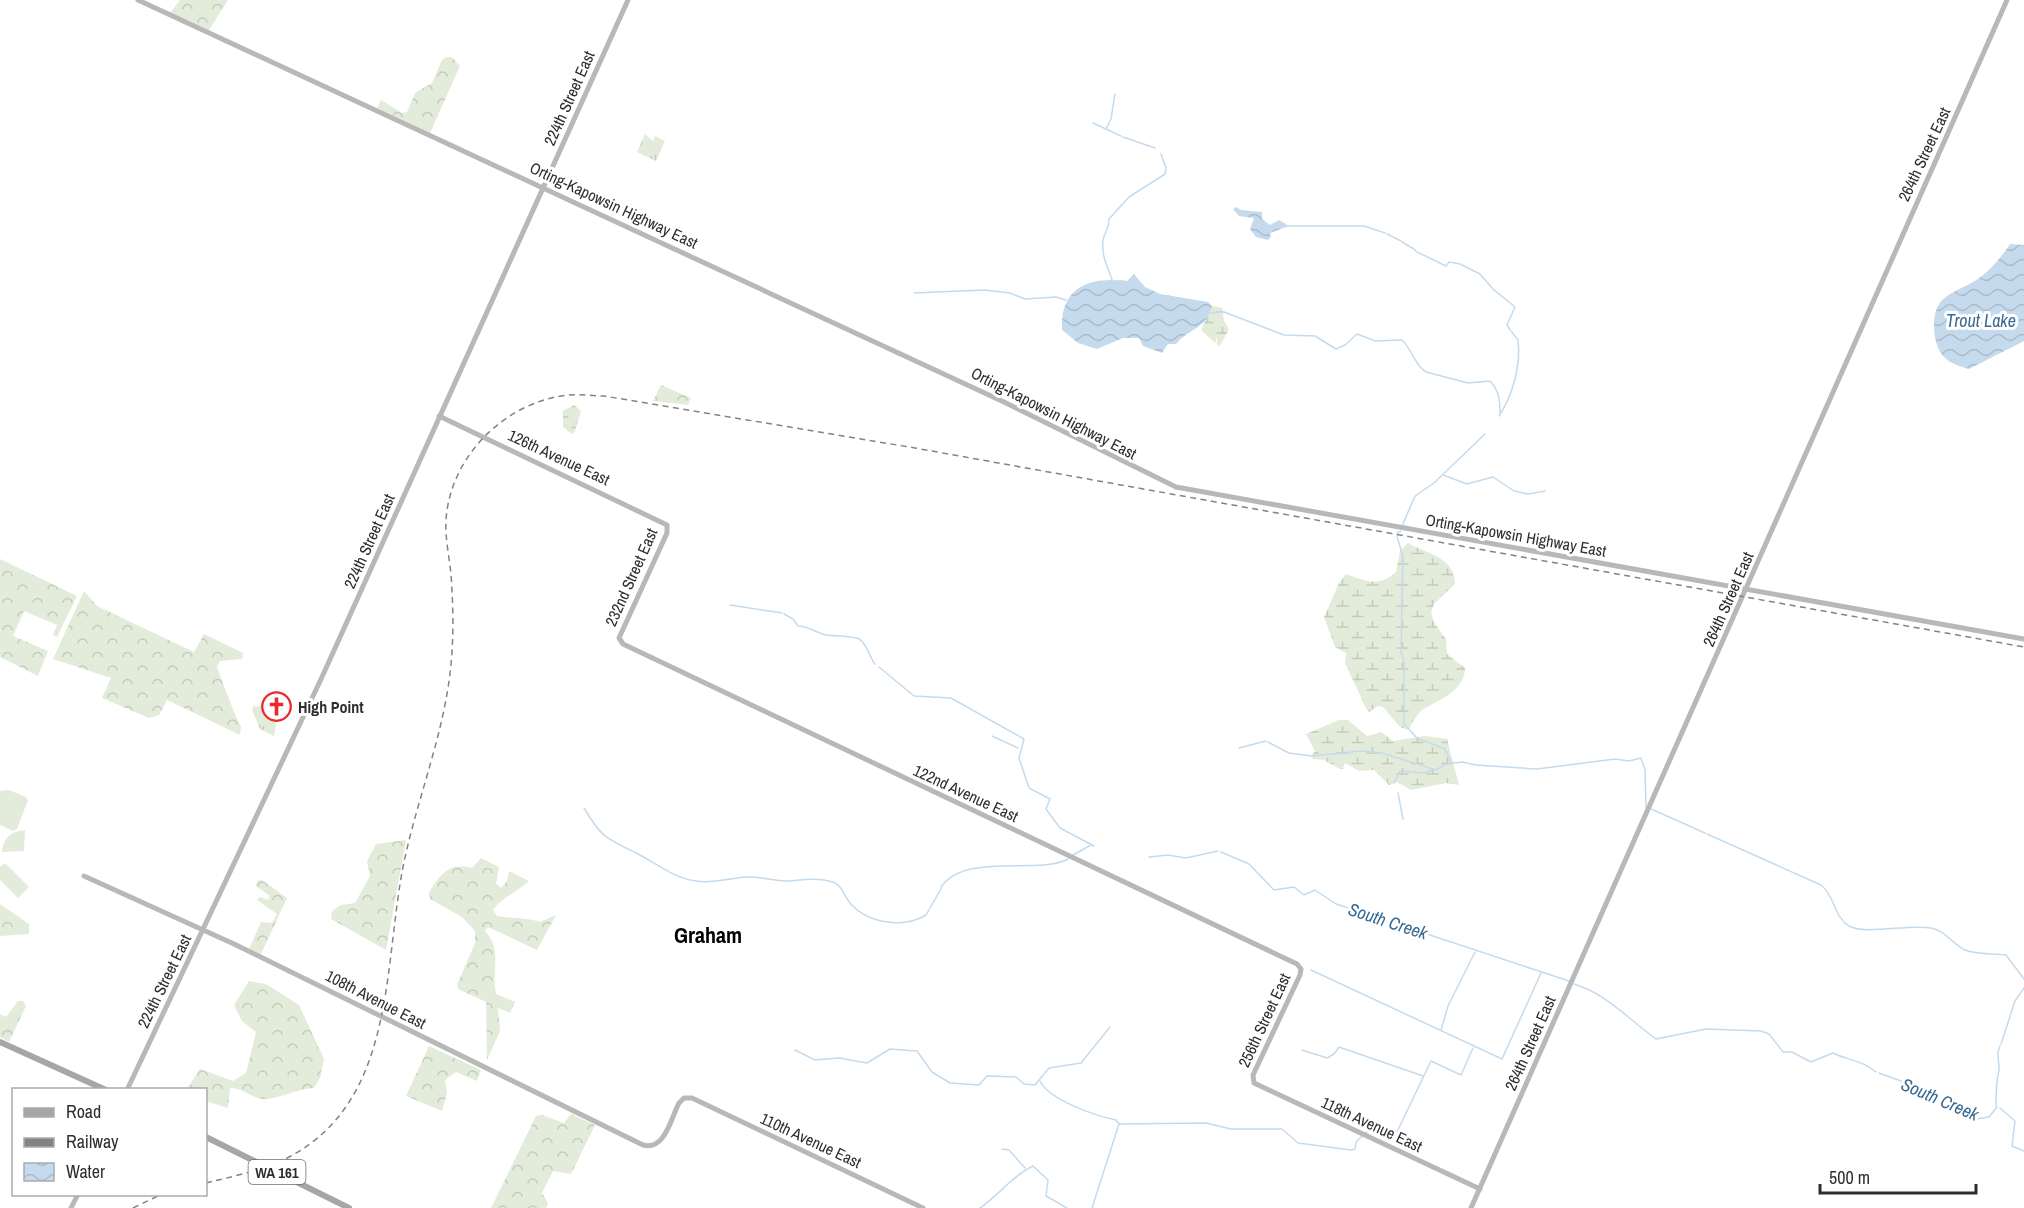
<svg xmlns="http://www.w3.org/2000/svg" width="2024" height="1208" font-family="'Archivo Narrow',sans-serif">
  <defs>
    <pattern id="grass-tufts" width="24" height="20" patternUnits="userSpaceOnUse" patternTransform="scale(1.5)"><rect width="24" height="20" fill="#e3ecda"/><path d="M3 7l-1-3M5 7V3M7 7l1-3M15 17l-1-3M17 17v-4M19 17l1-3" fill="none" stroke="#c3cbbb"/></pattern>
    <pattern id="forest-crowns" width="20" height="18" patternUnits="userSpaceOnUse" patternTransform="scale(1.5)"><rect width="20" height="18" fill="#e3ecda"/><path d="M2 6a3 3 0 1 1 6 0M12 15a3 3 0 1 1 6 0" fill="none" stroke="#c3cbbb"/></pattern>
    <pattern id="wetland-marsh" width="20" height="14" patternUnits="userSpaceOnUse" patternTransform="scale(1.5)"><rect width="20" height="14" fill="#e3ecda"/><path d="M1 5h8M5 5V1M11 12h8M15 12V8" fill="none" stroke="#c3cbbb"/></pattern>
    <pattern id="water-waves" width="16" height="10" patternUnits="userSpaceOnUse" patternTransform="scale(1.5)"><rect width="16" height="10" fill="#c5dbed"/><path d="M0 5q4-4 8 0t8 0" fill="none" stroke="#aabccc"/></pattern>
  </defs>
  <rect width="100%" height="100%" fill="#fff"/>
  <!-- grass -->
  <g fill="url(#grass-tufts)">
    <polygon points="645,134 653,141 655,136 665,141 656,161 637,152"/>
    <polygon points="272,701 273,704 267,707 268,714 276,719 274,716 281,715 277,718 274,736 260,729 252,710 254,705 256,707"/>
  </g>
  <!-- forest -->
  <g fill="url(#forest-crowns)">
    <polygon points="180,0 228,0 209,30 170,13"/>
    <polygon points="447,57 452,57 460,66 430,133 377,108 381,100 402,113 407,112 415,93 432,83 442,60"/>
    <polygon points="661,385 691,398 688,405 653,401"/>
    <polygon points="0,559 77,596 57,637 53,635 57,625 24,611 13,636 48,651 38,676 0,657"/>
    <path d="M84,591L97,606L194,652L204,634L243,653L242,659L220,661L217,667C225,688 232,709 241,727L240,735L167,700L159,715L149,718L102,698L111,678L53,659Z"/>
    <polygon points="406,840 386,950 331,919 332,911 341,905 355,903 370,876 367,861 376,844"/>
    <path d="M481,858L499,867L496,884L501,888L507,881L509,871L529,881C518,891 500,899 493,910L497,916C512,919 524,917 540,922L556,915L537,950L488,927L485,931C503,950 491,971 496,994L515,1002L510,1013L498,1008L500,1031L487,1060L486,1002L458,989L457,985L475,943V931L462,917L430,899L429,893C440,874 449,862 472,868Z"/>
    <polygon points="262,880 287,898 261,954 249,949 261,922 272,923 277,914 257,900 260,897 268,900 270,896 256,886 257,881"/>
    <polygon points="0,904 29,924 29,934 0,936"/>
    <path d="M249,981L266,984L299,1005L324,1059L320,1078L314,1088C294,1089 278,1100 262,1099C250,1097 243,1088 230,1088L228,1108L206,1101V1090L187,1089L200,1069L233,1081L246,1073L256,1032L242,1021L234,1005Z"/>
    <polygon points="18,1001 23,1001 26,1006 9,1042 0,1037 0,1014 6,1017"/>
    <polygon points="429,1046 481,1070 477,1081 456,1072 445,1080 447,1093 442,1111 406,1096"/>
    <polygon points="571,1114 595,1125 571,1174 553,1171 542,1193 548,1203 546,1208 491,1208 536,1116 542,1115 564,1123"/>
  </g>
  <!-- wetland -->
  <g fill="url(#wetland-marsh)">
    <polygon points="1212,306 1222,308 1224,321 1229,329 1220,346 1217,345 1217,337 1215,343 1201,330"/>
    <polygon points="574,405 581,411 575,431 572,434 563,427 563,411"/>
    <path d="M1408,543C1427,554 1455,557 1455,584L1434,604L1431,613L1435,624L1446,639L1447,654L1465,668C1465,691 1438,700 1422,710C1416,715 1412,724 1408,730L1400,727L1383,707L1378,706L1369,712L1366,708L1345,663L1346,653L1335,647L1324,617L1339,583L1346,574C1366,581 1378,588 1396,572L1400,551Z"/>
    <polygon points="1339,720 1348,720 1367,736 1381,732 1393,741 1425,736 1447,739 1459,785 1446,783 1411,790 1397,782 1389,785 1374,770 1359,771 1345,763 1343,769 1340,769 1324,760 1313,759 1311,756 1315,751 1306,734"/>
  </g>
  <!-- pitch -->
  <g fill="#e3ecda">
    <polygon points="9,790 26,797 28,800 17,829 13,831 0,825 0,791"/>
    <path d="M25,830L24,851L2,852C3,838 11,831 25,830Z"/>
    <polygon points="5,863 29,887 18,898 0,880 0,867"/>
  </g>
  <!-- water -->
  <g fill="url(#water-waves)">
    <polygon points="1236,207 1241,210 1262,212 1262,219 1270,225 1279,220 1289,226 1270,233 1271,237 1268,240 1256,237 1250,229 1254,218 1239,216 1233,209"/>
    <path d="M2010,244L2024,245V341L1969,369C1959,366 1951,364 1944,357C1932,345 1930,312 1942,300C1951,292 1964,287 1975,281C1990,271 2000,259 2010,244Z"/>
    <path d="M1134,274L1145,287L1160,294L1208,302L1212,306C1207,329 1189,328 1176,344H1168L1162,353L1143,346L1139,338H1123L1097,349L1078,343L1062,330C1060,287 1089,276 1127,281Z"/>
  </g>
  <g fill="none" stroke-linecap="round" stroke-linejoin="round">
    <!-- stream -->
    <g stroke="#c5dbed" stroke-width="1.5">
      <polyline points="1115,94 1111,119 1106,129 1121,136"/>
      <polyline points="1093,123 1106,129"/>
      <polyline points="1123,137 1155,148"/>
      <polyline points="1288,226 1364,226 1385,233"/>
      <polyline points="1387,234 1401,241"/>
      <polyline points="1402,242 1412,248"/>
      <polyline points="1413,248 1416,251"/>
      <polyline points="1417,252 1446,266"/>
      <polyline points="1447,265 1449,262 1460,264 1480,274 1493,289 1515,307 1507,325 1510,330"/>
      <path d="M1113,283C1109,269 1101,257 1103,241C1104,232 1109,231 1109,219L1129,197L1165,174L1166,168L1161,154"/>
      <polyline points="914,293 984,290 1010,293 1025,299 1056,297 1066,300"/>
      <polyline points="1209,313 1224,312 1284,335 1315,336 1336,349 1345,345 1357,334 1373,340"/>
      <path d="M1374,341L1402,340C1412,349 1415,366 1426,372L1468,383L1490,381C1499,390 1500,401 1500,413"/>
      <path d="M1499,416C1513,395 1521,365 1518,340L1511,331"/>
      <polyline points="1443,475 1467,484 1493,477 1514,491 1528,494 1545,491"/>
      <polyline points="1402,526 1415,496 1434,483 1485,434"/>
      <polyline points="1397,533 1401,531"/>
      <polyline points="1397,536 1403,557 1401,652 1404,661 1404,724 1417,738 1445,749 1451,762"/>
      <polyline points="730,605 782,613"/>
      <path d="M784,614L793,619L798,626C809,626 816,633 826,635C833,636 855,636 859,639C867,643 869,657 875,664"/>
      <polyline points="879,667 914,696 951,698 1024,739 1019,758 1029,788 1050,799 1046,809 1060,828 1094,846"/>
      <polyline points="992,736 1018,748"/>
      <polyline points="1268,742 1289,753 1311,756 1362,751 1382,753 1436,770 1446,764 1462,762 1476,765 1537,769 1615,759 1629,761 1641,758 1645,770 1646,807"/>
      <polyline points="1239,748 1266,741"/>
      <polyline points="1394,783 1400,771 1424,773 1432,770"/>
      <polyline points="1398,793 1403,819"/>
      <path d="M584,808C603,840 607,838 638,854C657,864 674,878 696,881C712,884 730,878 746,877C760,876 774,881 788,881C803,880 817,877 833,882C842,885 844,896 850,903C867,923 903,929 926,915L941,889"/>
      <polyline points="1651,809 1705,833"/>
      <path d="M1707,834L1821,885C1835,896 1834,917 1849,926C1864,935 1910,924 1931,928C1944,930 1953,944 1965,950C1978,955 1992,953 2006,955L2024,979"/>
      <polyline points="1221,852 1249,864 1274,890 1294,887 1304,895 1315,890 1336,904 1569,981"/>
      <polyline points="1073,855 1091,845"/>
      <polyline points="1149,857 1168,855 1186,858 1218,851"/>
      <path d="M941,887C965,852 1039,875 1068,859"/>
      <polyline points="1311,970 1502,1059 1541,973"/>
      <path d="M1574,984C1607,994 1628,1019 1656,1039L1706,1029L1761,1031L1769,1034L1783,1052H1792L1811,1062L1833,1053C1850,1061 1861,1060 1876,1072"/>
      <polyline points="1441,1030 1448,1006 1475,952"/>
      <polyline points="2001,1044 2015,1001 2024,988"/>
      <polyline points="795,1050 815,1060 839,1058 867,1063 890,1049 917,1051 932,1072 950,1083 979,1085 987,1076 1016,1077 1024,1084 1035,1085 1049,1068 1081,1063 1110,1027"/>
      <polyline points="1302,1050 1327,1058 1334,1054 1339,1047 1423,1076"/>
      <polyline points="1879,1073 1912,1085 1944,1102 1961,1104 1977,1119 1989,1117 1997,1107"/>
      <path d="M1040,1081C1049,1100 1096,1116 1116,1120L1119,1124L1206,1123L1231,1129H1282L1298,1143L1351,1150L1355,1149L1356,1142L1362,1136"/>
      <path d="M1996,1106C1996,1093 1996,1082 1999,1070C2000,1062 1995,1055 2000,1046"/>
      <polyline points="2000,1108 2015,1121 2012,1146 2024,1151"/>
      <polyline points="1365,1133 1374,1129 1396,1134 1431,1061 1461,1075 1473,1048"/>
      <polyline points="1002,1149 1009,1150 1025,1168"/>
      <path d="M980,1208C999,1195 1012,1176 1033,1166L1048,1180L1046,1196L1067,1208"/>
      <polyline points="1092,1208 1119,1124"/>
    </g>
    <!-- secondary -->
    <g stroke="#b8b8b8" stroke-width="5">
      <polyline points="138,0 1004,402 1176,487 2024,639"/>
      <polyline points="439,416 667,525 667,533 619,638 623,644 1297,964 1301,969 1300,975 1253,1075 1254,1083 1480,1189"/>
      <path d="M84,876L234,944L643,1145C665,1151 671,1118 679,1103L684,1098H692L923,1208"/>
      <polyline points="127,1090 322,677 628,0"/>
      <polyline points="71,1208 78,1194"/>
      <polyline points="1471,1208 2007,0"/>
    </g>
    <!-- primary -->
    <g stroke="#a6a6a6" stroke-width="6">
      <polyline points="0,1042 106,1090"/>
      <polyline points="206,1137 349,1208"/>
    </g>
    <!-- rail -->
    <g stroke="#838383" stroke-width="1.5" stroke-dasharray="6 4.5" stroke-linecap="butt">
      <path d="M206,1183C234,1176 265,1170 291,1156C397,1098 383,964 404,862C418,796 445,731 451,664C454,634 453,604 451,574C449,556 445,537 446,520C450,456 506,401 569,395C580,394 593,396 604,396L915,448L2024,647"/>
      <polyline points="133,1208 162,1194"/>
    </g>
  </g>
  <!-- icons -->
  <defs>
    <symbol id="church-ring" viewBox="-11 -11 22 22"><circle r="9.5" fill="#fff" stroke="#ec2829" stroke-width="1.5"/><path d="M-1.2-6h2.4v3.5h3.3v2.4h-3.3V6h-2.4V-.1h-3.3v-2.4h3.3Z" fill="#ec2829"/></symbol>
  </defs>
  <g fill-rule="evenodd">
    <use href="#church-ring" x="260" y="690" width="33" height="33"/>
  </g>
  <g text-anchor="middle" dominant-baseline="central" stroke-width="6" stroke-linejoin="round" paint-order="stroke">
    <!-- shield labels -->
    <rect fill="#fff" stroke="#6d6d6d" stroke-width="1.5" x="248.5" y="1160" width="57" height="24" rx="4.5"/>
    <g font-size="15" font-weight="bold" fill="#2e2e2e">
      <text x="277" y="1172">WA 161</text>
    </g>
    <!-- street labels -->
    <g font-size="16" fill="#2e2e2e" stroke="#fff">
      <text transform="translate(569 98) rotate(-66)">224th Street East</text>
      <text transform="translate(1924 154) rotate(-65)">264th Street East</text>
      <text transform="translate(614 205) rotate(25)">Orting-Kapowsin Highway East</text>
      <text transform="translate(1054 413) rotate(27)">Orting-Kapowsin Highway East</text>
      <text transform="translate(559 457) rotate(25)">126th Avenue East</text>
      <text transform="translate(1516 535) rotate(10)">Orting-Kapowsin Highway East</text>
      <text transform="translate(369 541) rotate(-66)">224th Street East</text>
      <text transform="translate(631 577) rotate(-66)">232nd Street East</text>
      <text transform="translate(1728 599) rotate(-66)">264th Street East</text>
      <text transform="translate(966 793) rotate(25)">122nd Avenue East</text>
      <text transform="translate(164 981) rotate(-64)">224th Street East</text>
      <text transform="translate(376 999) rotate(27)">108th Avenue East</text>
      <text transform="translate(1264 1020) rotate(-65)">256th Street East</text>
      <text transform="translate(1530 1043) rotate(-66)">264th Street East</text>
      <text transform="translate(1372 1124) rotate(25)">118th Avenue East</text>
      <text transform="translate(811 1140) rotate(25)">110th Avenue East</text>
    </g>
    <!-- poi labels -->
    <g font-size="16" font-weight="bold" fill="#2e2e2e" stroke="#fff" text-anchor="start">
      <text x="298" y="707">High Point</text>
    </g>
    <!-- water labels -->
    <g font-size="18" font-style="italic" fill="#386a93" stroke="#fff">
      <text x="1981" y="320">Trout Lake</text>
      <text transform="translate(1388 921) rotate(18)">South Creek</text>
      <text transform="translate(1940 1099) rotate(23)">South Creek</text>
    </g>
    <!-- district labels -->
    <g font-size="22" font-weight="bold" fill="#000" stroke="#fff">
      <text x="708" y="935">Graham</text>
    </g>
  </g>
  <!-- legend -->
  <rect x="12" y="1088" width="195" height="108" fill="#ffffff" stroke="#ababab" stroke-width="1.5"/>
  <rect x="24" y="1108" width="30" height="9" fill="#a6a6a6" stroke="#ababab" stroke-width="1.5"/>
  <text x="66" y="1118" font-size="18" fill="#2e2e2e">Road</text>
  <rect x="24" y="1138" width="30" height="9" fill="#838383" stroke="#ababab" stroke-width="1.5"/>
  <text x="66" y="1148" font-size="18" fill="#2e2e2e">Railway</text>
  <rect x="24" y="1163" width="30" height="18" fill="url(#water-waves)" stroke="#ababab" stroke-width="1.5"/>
  <text x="66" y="1178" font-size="18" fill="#2e2e2e">Water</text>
  <!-- scale -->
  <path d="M1820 1184v9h156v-9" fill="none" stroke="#2e2e2e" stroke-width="3"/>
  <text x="1829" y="1184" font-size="18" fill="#2e2e2e" stroke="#ffffff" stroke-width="4.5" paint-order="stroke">500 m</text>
</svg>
